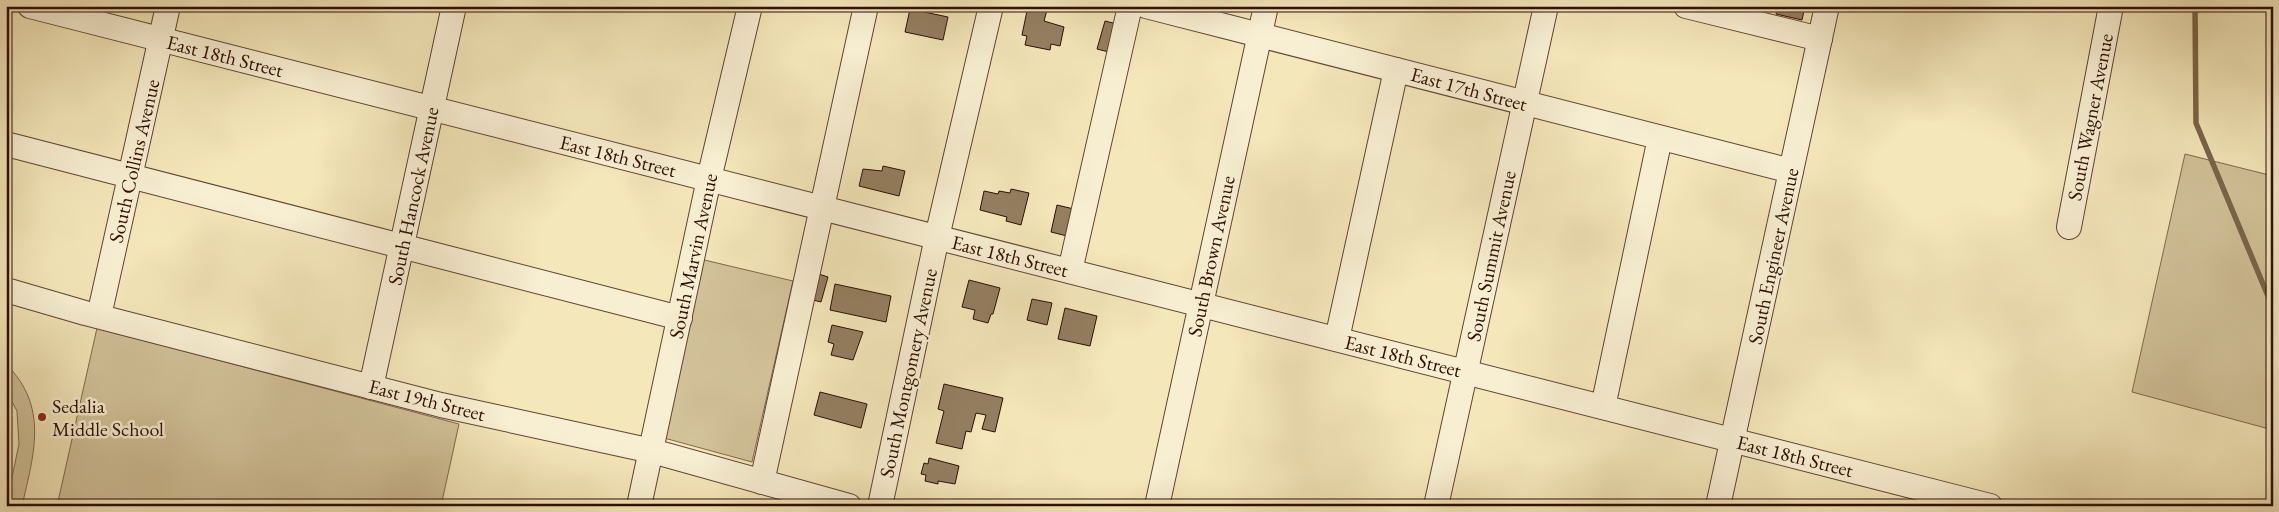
<svg xmlns="http://www.w3.org/2000/svg" width="2279" height="512" font-family="'EB Garamond',serif">
  <rect width="100%" height="100%" fill="#f4e7ba"/>
  <filter id="stains"><feTurbulence type="fractalNoise" baseFrequency=".004" numOctaves="4"/><feColorMatrix values="0 0 0 0 .2 0 0 0 0 .09 0 0 0 0 .02 0 0 0 .5 -.17"/></filter>
  <radialGradient id="worn" r=".72"><stop offset=".6" stop-color="#630" stop-opacity="0"/><stop offset="1" stop-color="#630" stop-opacity=".3"/></radialGradient>
  <!-- green -->
  <g fill="#d2c29a" stroke="#7f684d">
    <polygon points="2185,154 2273,176 2273,430 2132,392"/>
    <polygon points="696,258 793,281 752,462 653,435"/>
    <polygon points="97,328 459,424 441,506 57,506"/>
    <path d="M6,364C49,407 34,453 22,506H6L19,444L17,411L6,391Z"/>
  </g>
  <g fill="none" stroke-linecap="round" stroke-linejoin="round">
    <!-- stream -->
    <polyline stroke="#7b654a" stroke-width="5.5" points="2195,6 2196,123 2273,308"/>
  </g>
  <!-- building -->
  <g fill="#947f61" stroke="#2c0f00">
    <polygon points="1028,6 1047,10 1044,21 1064,27 1060,46 1051,44 1050,50 1025,45 1027,36 1022,35"/>
    <polygon points="1778,6 1805,6 1802,20 1776,14"/>
    <polygon points="910,9 948,17 943,40 905,32"/>
    <polygon points="1105,21 1121,25 1113,53 1097,49"/>
    <polygon points="883,166 905,171 899,196 859,186 863,169 882,171"/>
    <polygon points="1011,189 1029,193 1021,225 1006,221 1007,217 980,210 984,191 998,194 999,191 1010,193"/>
    <polygon points="1057,205 1078,210 1071,237 1051,232"/>
    <polygon points="816,273 828,277 821,302 809,299"/>
    <polygon points="969,280 1000,288 993,314 991,314 988,323 973,319 975,310 962,307"/>
    <polygon points="835,284 891,296 886,322 830,310"/>
    <polygon points="1032,299 1052,303 1047,325 1027,320"/>
    <polygon points="1065,308 1097,316 1090,346 1058,339"/>
    <polygon points="832,325 863,332 853,360 831,355 834,344 828,342"/>
    <polygon points="944,384 1003,398 995,432 982,429 986,415 976,413 971,432 966,431 962,449 936,443 944,411 938,409"/>
    <polygon points="820,392 867,404 861,428 814,415"/>
    <polygon points="929,458 959,466 955,484 938,481 938,484 925,481 926,475 921,474 924,463 928,464"/>
  </g>
  <g fill="none" stroke-linecap="round" stroke-linejoin="round">
    <defs>
      <g id="minor">
        <polyline points="30,6 1990,506"/>
        <polyline points="1146,6 1791,171"/>
        <polyline points="1686,6 1820,39"/>
        <polyline points="6,144 680,318"/>
        <polyline points="2069,227 2111,6"/>
        <polyline points="1070,271 1130,6"/>
        <polyline points="6,290 85,313 441,405 652,451 849,506"/>
        <polyline points="99,316 168,6"/>
        <polyline points="1337,339 1396,70"/>
        <polyline points="371,387 454,6"/>
        <polyline points="1603,407 1660,138"/>
        <polyline points="762,482 866,6"/>
        <polyline points="639,506 709,179 750,6"/>
        <polyline points="880,506 937,237 991,6"/>
        <polyline points="1157,506 1266,6"/>
        <polyline points="1436,506 1546,6"/>
        <polyline points="1718,506 1827,6"/>
      </g>
    </defs>
    <!-- minor casing -->
    <use href="#minor" stroke="#5e452e" stroke-width="26"/>
    <!-- minor -->
    <use href="#minor" stroke="#f8efd2" stroke-width="24"/>
  </g>
  <!-- markers -->
  <circle fill="#8f2418" stroke="#f8efd2" stroke-width="2" cx="42" cy="417" r="5"/>
  <g text-anchor="middle" dominant-baseline="central" stroke-width="5" stroke-linejoin="round" paint-order="stroke">
    <!-- street labels -->
    <g font-size="20" fill="#2c0f00" stroke="#f8efd2">
      <text transform="translate(225 56) rotate(14)">East 18th Street</text>
      <text transform="translate(1469 89) rotate(15)">East 17th Street</text>
      <text transform="translate(2090 117) rotate(-79)">South Wagner Avenue</text>
      <text transform="translate(618 156) rotate(14)">East 18th Street</text>
      <text transform="translate(134 161) rotate(-77)">South Collins Avenue</text>
      <text transform="translate(413 196) rotate(-78)">South Hancock Avenue</text>
      <text transform="translate(693 256) rotate(-78)">South Marvin Avenue</text>
      <text transform="translate(1010 256) rotate(14)">East 18th Street</text>
      <text transform="translate(1211 256) rotate(-78)">South Brown Avenue</text>
      <text transform="translate(1491 256) rotate(-78)">South Summit Avenue</text>
      <text transform="translate(1773 256) rotate(-78)">South Engineer Avenue</text>
      <text transform="translate(1403 356) rotate(14)">East 18th Street</text>
      <text transform="translate(908 373) rotate(-78)">South Montgomery Avenue</text>
      <text transform="translate(427 400) rotate(14)">East 19th Street</text>
      <text transform="translate(1795 456) rotate(14)">East 18th Street</text>
    </g>
    <!-- poi labels -->
    <g font-size="20" fill="#2c0f00" stroke="#f8efd2" text-anchor="start">
      <text x="52" y="406">Sedalia<tspan x="52" dy="23">Middle School</tspan></text>
    </g>
  </g>
  <!-- margin -->
  <rect width="2279" height="512" fill="none" stroke="#f4e7ba" stroke-width="25"/>
  <rect x="8" y="8" width="2264" height="497" fill="none" stroke="#2c0f00" stroke-width="2.5"/>
  <rect x="12" y="12" width="2254" height="487" fill="none" stroke="#2c0f00"/>
  <rect width="100%" height="100%" filter="url(#stains)"/>
  <rect width="100%" height="100%" fill="url(#worn)"/>
</svg>
